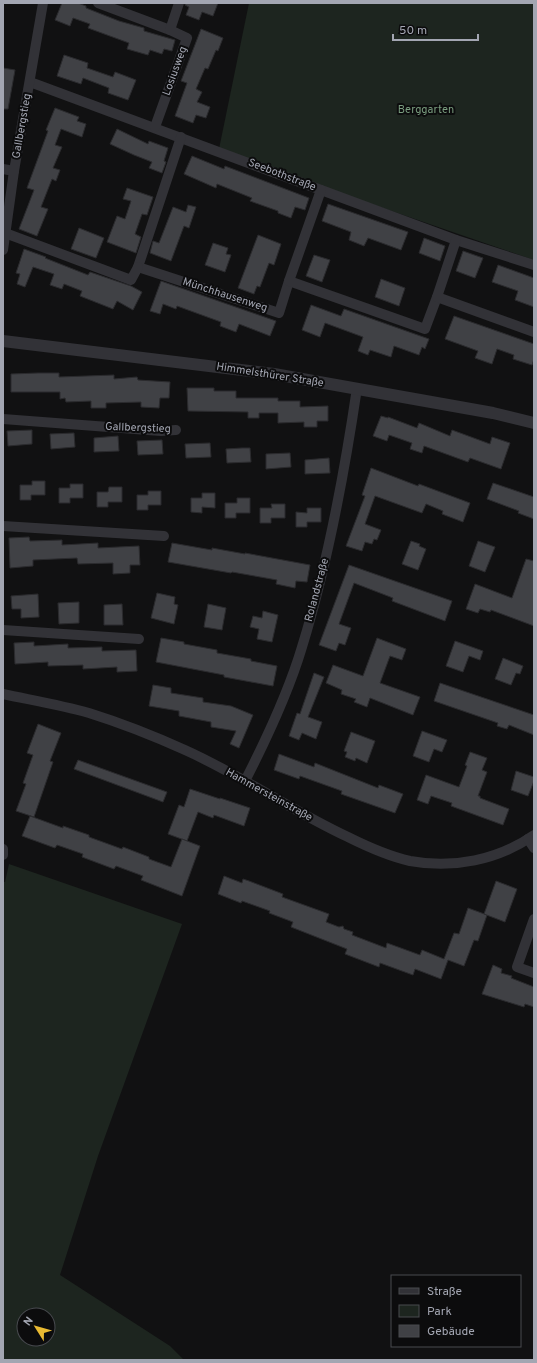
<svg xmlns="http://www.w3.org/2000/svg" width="537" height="1363" font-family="Overpass,sans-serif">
  <rect width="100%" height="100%" fill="#111112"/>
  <!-- green -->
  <g fill="#1d251f" fill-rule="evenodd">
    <polygon points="249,3 534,3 534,260 322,187 219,149"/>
    <path d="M9,864L182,924L98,1156L60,1275L170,1346L184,1360H3V882H5ZM24,1315H48V1339H24Z"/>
  </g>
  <!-- building -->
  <g fill="#404145" stroke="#2b2b2e">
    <polygon points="62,3 78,3 86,6 86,8 119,21 144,28 144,31 175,40 172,51 164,49 162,54 150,50 148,55 127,49 129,43 88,28 90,24 73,18 70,26 55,20"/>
    <polygon points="185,3 218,3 213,16 202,12 199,20 186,15 189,7 185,5"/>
    <polygon points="201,29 223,38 218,51 216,50 208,69 205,68 196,89 202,92 197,102 210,107 206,118 196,115 193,123 175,116 187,83 181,81"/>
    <polygon points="64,55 88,63 87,68 113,77 115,72 136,80 128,100 108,93 109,88 83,78 81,84 57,76"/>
    <polygon points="3,68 15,70 8,109 3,109"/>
    <polygon points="55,108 79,117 77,121 86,124 82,137 61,129 55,145 62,147 53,168 60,170 56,181 52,179 41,207 48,209 37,236 19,229 34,190 27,188 48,131 46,130"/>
    <polygon points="117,129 148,144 149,141 168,148 164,161 166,162 162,173 149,168 152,162 134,155 110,144"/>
    <polygon points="192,156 224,169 225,166 309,198 305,210 295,207 291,218 278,213 278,211 250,201 252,198 217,184 216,188 184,174"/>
    <polygon points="127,188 153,197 147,215 142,214 135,234 141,237 136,253 107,242 117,216 125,219 131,201 123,199"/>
    <polygon points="328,204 408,232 401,250 368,238 364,246 349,240 351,232 322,221"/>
    <polygon points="188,205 196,207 189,228 184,226 171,261 150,253 153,241 159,243 173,207 186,212"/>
    <polygon points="79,228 104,238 96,258 71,249"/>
    <polygon points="258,235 281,244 274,265 269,263 260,287 257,286 254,294 238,288"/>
    <polygon points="424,238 445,246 440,261 419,253"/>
    <polygon points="213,243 228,248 226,254 231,255 225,272 205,265"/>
    <polygon points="24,249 46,257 45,258 88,275 90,272 131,286 142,292 133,310 117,301 113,309 80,296 82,291 64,284 62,289 50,285 54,274 33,267 25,287 17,284 20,274 16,273"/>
    <polygon points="463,251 483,258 475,278 456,271"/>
    <polygon points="314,255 330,260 322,282 306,276"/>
    <polygon points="498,265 534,278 534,307 515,300 518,291 492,282"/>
    <polygon points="381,279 405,288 399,306 375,297"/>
    <polygon points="161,281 276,321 270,336 239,324 236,332 220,326 221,322 177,306 176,309 163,304 160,314 150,311"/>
    <polygon points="311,305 341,316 344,309 429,339 425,349 422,347 419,355 394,346 391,357 370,350 368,355 358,351 363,337 325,323 320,337 302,330"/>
    <polygon points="454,316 534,344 534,359 532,365 513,359 514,355 497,349 492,364 475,358 478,351 445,339"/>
    <polygon points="38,373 59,373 59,377 114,375 114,379 137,377 138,380 170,382 169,398 160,398 159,408 141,407 141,402 106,403 106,408 91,408 91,401 66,402 65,398 60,399 60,392 11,392 11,374"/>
    <polygon points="187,388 214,388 214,391 236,391 236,398 278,398 278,401 300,401 300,407 328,406 328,421 317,421 317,427 304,427 304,422 278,423 278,413 259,413 259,418 248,418 248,412 188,411"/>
    <polygon points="381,416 388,418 388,417 417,428 419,423 450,436 452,430 490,444 492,437 510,443 501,469 470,458 468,462 424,446 422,453 410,449 412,443 389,435 387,441 373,436"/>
    <polygon points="32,430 32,444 8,446 7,431"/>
    <polygon points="74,433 75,447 51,449 50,434"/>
    <polygon points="118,436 119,451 94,452 94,438"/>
    <polygon points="162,440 163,454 138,455 137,441"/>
    <polygon points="210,443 211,457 186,458 185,444"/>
    <polygon points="242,448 250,448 251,462 227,463 226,449"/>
    <polygon points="290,453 291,467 266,469 266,454"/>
    <polygon points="329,458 330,473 305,474 305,460"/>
    <polygon points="371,468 418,486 419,484 470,503 463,522 442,514 443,511 426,504 422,513 375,496 365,524 381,530 377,540 374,539 372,544 365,542 362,551 346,546 365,496 362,495"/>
    <polygon points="32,481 45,481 45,495 31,495 31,500 20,500 20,485 32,485"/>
    <polygon points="493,483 534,497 534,519 518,513 519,511 487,499"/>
    <polygon points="70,484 83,484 83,498 70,498 70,503 59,503 59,488 70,488"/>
    <polygon points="109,487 122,487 122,502 108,502 108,507 97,507 97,492 108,492"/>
    <polygon points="148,491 161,491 161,505 148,505 148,510 137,510 137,495 148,495"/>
    <polygon points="202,493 215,493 215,508 202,507 202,513 191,512 191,498 202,498"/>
    <polygon points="237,498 250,498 250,513 236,513 236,518 225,518 225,503 237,503"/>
    <polygon points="271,504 285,504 285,518 271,518 271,523 260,523 260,508 272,508"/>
    <polygon points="307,508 321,508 321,522 307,522 307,527 296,527 296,512 307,513"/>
    <polygon points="29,537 30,541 62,540 62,545 98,543 98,548 139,546 140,565 130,565 130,573 113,574 113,563 78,564 77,558 33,560 33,566 10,568 9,538"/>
    <polygon points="411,541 420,544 419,546 426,549 418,570 402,564"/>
    <polygon points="478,541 495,547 485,572 469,566"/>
    <polygon points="172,543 212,550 212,548 245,554 245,553 310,565 307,582 296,581 295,588 276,584 277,580 232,572 231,573 168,562"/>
    <polygon points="526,559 534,561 534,626 491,610 490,612 480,609 478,613 466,609 475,584 512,598"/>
    <polygon points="349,565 452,601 445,621 392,601 393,598 354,583 339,624 351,628 345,645 339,643 336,651 319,645"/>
    <polygon points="157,593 175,597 174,604 178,605 174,624 151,618"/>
    <polygon points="38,594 39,617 21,618 21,609 12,609 11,596"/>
    <polygon points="79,602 79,623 59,624 58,603"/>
    <polygon points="122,604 123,625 104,625 104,605"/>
    <polygon points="208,604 226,608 222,630 204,627"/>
    <polygon points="263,611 278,615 272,642 257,639 259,629 250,627 253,616 262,618"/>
    <polygon points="161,638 184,642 184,644 217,650 217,653 251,659 251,661 277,666 273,686 224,677 224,675 156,662"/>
    <polygon points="377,638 406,649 402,660 390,656 380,683 420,697 413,715 370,698 367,707 354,702 356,699 341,694 342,690 326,683 333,665 363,676"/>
    <polygon points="455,641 483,651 480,660 469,656 463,672 446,666"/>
    <polygon points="34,642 34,646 68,644 68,648 102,647 102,651 136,650 137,671 117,672 117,667 83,669 83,665 48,666 48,662 15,664 14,643"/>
    <polygon points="503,658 523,666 520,674 516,673 511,685 495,679"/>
    <polygon points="314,673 324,677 308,717 322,722 316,739 302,733 299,740 289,736 297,713 300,714"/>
    <polygon points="440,683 534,715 534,735 509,725 507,729 497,726 498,723 434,701"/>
    <polygon points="153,685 171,688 171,693 203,698 203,702 231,706 253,715 239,748 230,744 236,731 211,727 211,722 179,716 179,711 149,706"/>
    <polygon points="38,724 61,733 50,761 53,762 34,817 16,811 26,784 23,783 33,755 27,753"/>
    <polygon points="422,731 447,740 442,752 434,749 429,762 413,756"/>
    <polygon points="351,732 375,741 367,763 356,758 355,761 345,757 347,752 344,751"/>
    <polygon points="470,752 487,758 482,770 487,772 478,796 480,796 480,798 509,809 503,825 451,806 452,803 431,796 428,804 417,800 426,775 459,787 467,766 465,765"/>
    <polygon points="279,754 314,767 315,763 378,788 379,785 403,794 395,813 341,794 342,791 300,776 299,779 274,770"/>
    <polygon points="78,760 167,792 163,802 74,769"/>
    <polygon points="516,771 534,777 534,781 528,796 511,790"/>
    <polygon points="190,789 220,799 220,798 250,808 244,826 214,815 213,818 198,812 187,841 168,834 179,805 184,807"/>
    <polygon points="30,816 63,828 63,826 89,835 89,837 122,849 123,847 149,857 149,859 171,867 182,839 200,846 182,896 141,880 143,876 116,866 114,869 82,857 83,854 57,845 55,848 22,836"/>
    <polygon points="224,876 242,883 243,879 249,881 283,894 282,897 329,914 326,922 339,927 343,926 344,929 353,932 352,935 386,948 387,943 420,955 422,950 444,959 454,933 459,934 468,908 487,915 478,941 474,940 464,966 448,960 441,979 415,969 413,975 380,963 379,967 345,954 347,949 291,927 293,922 269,913 270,911 242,901 241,903 218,894"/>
    <polygon points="496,881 517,889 505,922 484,914"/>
    <polygon points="493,965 502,969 501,973 512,976 511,978 534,987 534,1007 525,1004 524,1007 482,994"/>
  </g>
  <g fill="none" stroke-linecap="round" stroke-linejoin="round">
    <!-- minor -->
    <g stroke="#323237" stroke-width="10">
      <polyline points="98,3 170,30"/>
      <polyline points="30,82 456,240 534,265"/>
      <polyline points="155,127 187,38 170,30 179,3"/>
      <polyline points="181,137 138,267 279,313 289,281"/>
      <polyline points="3,169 14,171"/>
      <polyline points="321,190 289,281 425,329 437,297"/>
      <polyline points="5,233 131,280 138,267"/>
      <polyline points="456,240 437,297 534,332"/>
      <polyline points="3,250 14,171 43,3"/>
      <polyline points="3,419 161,431 176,430"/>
      <polyline points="3,526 164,536"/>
      <polyline points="3,630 139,639"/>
      <path d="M3,694C31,700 61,705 89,713C121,723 154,736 185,750C241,775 292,811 348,837C368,847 388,856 410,861C453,869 498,860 534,835"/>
      <path d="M245,781C267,738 288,694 302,647C328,563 344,476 357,388"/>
      <polyline points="528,839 534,848"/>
      <polyline points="3,849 3,855"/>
      <polyline points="534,919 517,967 534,973"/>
    </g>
    <!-- tertiary -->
    <polyline stroke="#323237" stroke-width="12" points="3,341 274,374 493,413 534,423"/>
  </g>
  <g text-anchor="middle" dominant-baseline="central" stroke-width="4" stroke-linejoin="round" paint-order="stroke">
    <!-- street labels -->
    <g font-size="11" fill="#a3a6b2" stroke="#0c0c0d">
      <text transform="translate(175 71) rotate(-70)">Losiusweg</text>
      <text transform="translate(22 126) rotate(-80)">Gallbergstieg</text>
      <text transform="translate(282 175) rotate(21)">Seebothstraße</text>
      <text transform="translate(225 295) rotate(18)">Münchhausenweg</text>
      <text transform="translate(270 375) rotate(9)">Himmelsthürer Straße</text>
      <text transform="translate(138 428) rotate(2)">Gallbergstieg</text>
      <text transform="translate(317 590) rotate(-75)">Rolandstraße</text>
      <text transform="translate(269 795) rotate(29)">Hammersteinstraße</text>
    </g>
    <!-- park labels -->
    <g font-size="11" fill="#7a9d7f" stroke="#0c0c0d">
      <text x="426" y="110">Berggarten</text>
    </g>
  </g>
  <!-- border -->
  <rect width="537" height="1363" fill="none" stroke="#a3a6b2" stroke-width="8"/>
  <!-- legend -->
  <rect x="391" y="1275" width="130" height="72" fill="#0c0c0d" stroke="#484a4f"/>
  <rect x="399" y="1288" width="20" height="6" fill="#323237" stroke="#484a4f"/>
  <text x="427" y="1295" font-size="12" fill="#a3a6b2">Straße</text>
  <rect x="399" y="1305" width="20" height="12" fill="#1d251f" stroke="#484a4f"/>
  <text x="427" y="1315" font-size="12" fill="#a3a6b2">Park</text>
  <rect x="399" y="1325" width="20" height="12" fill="#404145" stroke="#484a4f"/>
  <text x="427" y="1335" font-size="12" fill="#a3a6b2">Gebäude</text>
  <!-- north arrow -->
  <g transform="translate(36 1327) rotate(307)"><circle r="19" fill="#0c0c0d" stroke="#484a4f"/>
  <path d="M0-3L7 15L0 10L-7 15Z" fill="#e9ba32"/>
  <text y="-6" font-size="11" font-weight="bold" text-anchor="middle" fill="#a3a6b2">N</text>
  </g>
  <!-- scale -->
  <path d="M393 34v6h85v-6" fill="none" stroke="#a3a6b2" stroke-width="2"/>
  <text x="399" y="34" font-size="12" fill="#a3a6b2" stroke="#0c0c0d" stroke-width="3" paint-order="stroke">50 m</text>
</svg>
